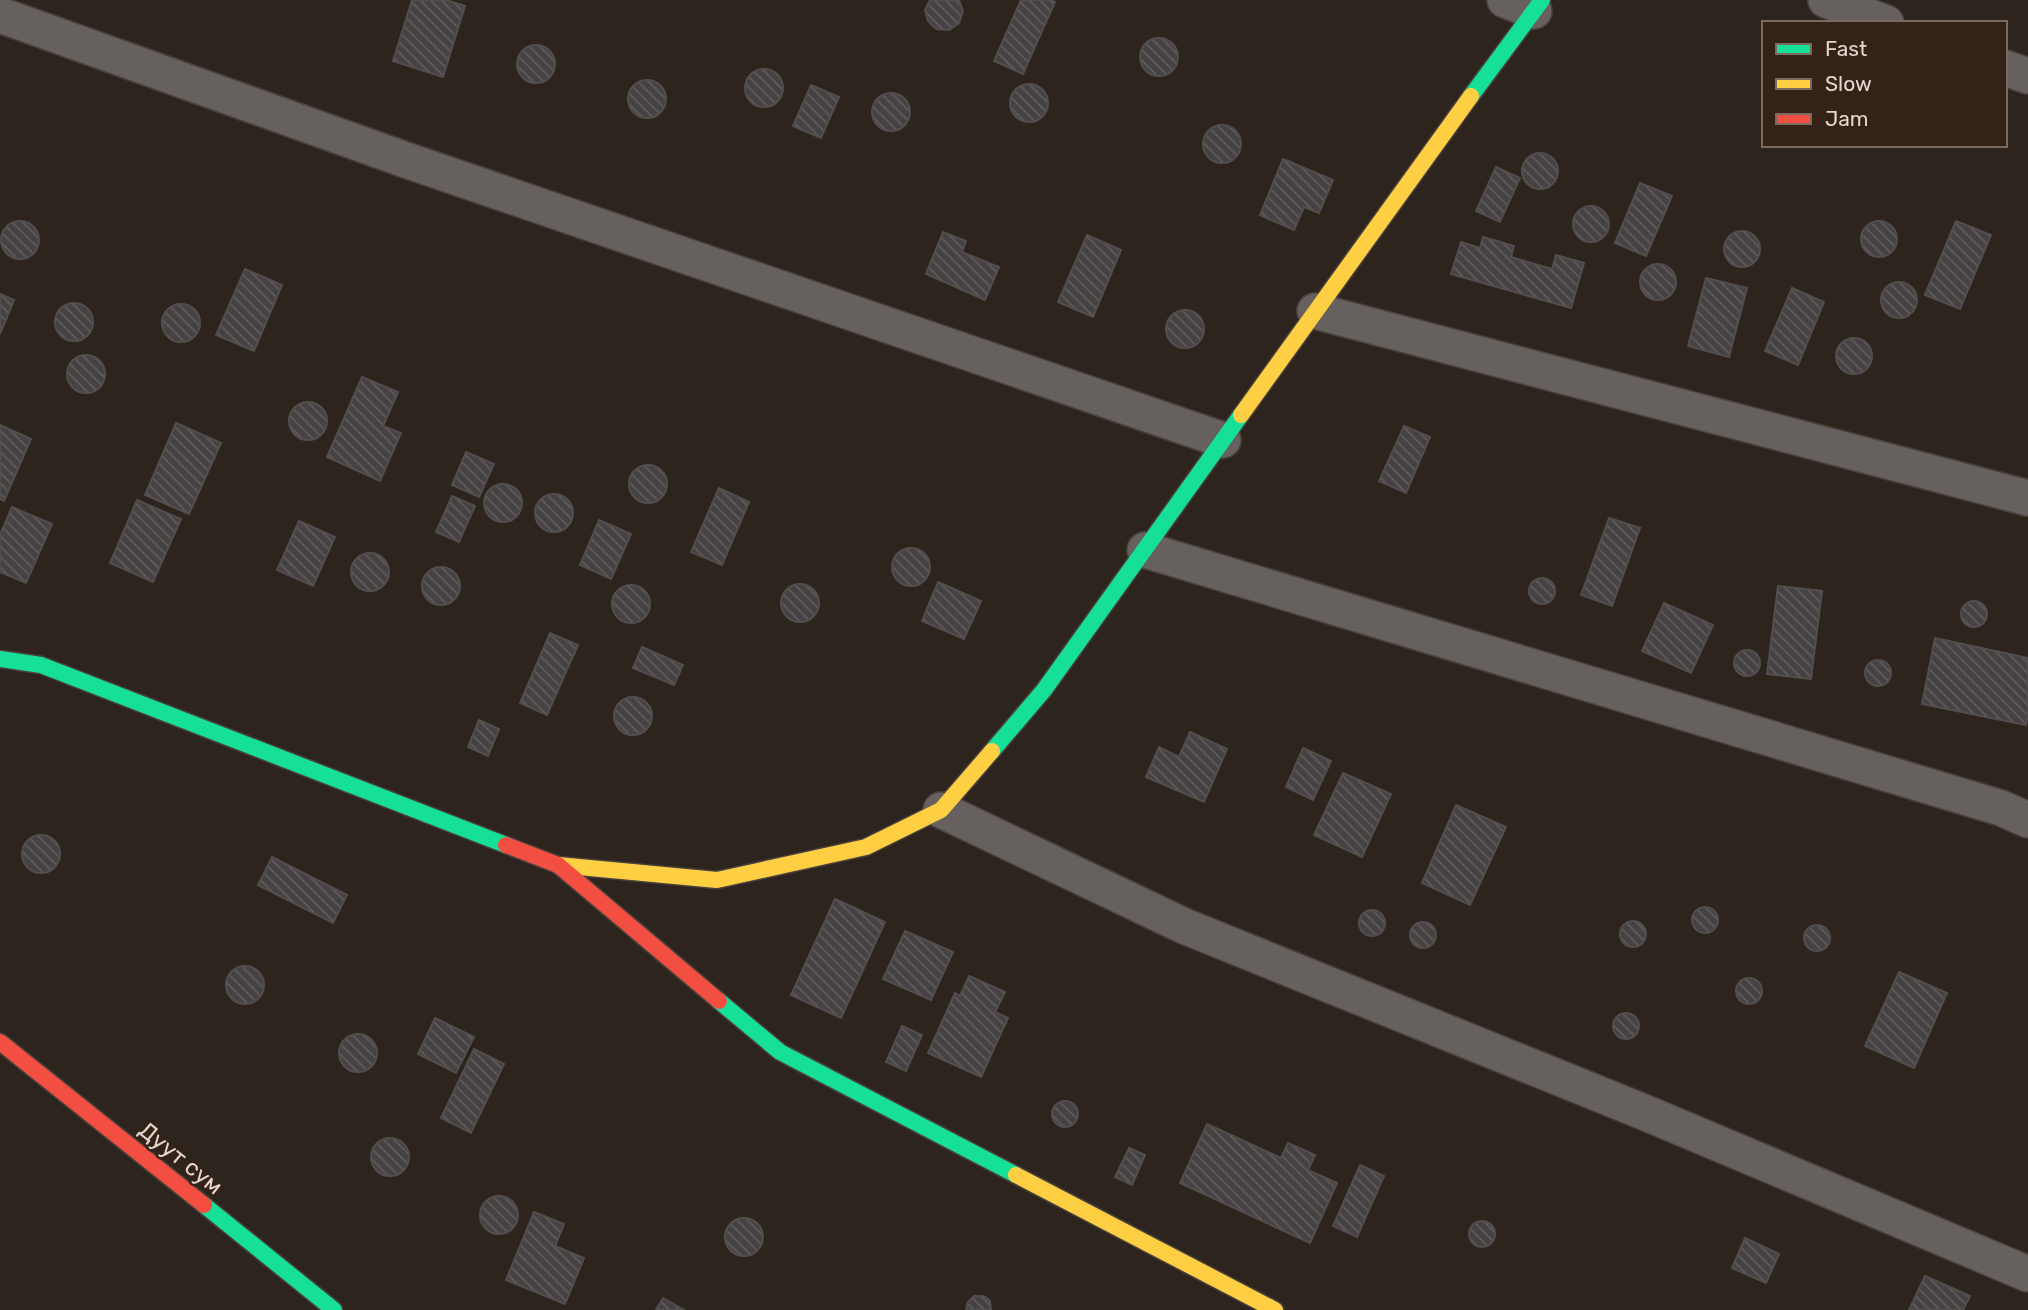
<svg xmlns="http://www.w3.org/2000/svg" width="2028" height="1310" font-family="Rubik,sans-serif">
  <defs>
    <pattern id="building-back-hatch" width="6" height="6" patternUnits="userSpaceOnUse" patternTransform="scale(1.75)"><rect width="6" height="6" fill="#464142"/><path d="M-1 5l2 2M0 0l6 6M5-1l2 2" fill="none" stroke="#605c5c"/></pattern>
  </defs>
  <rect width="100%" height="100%" fill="#2e241e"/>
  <!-- building -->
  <g fill="url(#building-back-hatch)" stroke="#524e4e" stroke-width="2">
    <polygon points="412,0 446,0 465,6 443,77 393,61"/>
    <polygon points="930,0 959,0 963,11 959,23 949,30 937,29 933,26 928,21 925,10"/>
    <polygon points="1021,0 1051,0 1055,2 1023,74 994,61"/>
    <circle cx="1159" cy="57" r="19"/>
    <circle cx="536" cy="64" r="19"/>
    <circle cx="764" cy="88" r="19"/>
    <circle cx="647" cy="99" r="19"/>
    <circle cx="1029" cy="103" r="19"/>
    <polygon points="811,85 839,97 821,138 793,126"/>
    <circle cx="891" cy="112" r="19"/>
    <circle cx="1222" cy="144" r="19"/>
    <circle cx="1540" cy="171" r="18"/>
    <polygon points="1283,159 1333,180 1319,213 1304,207 1294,230 1260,215"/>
    <polygon points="1496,167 1520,178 1500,222 1476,211"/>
    <polygon points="1640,183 1672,196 1646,256 1615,243"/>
    <circle cx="1591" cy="224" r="18"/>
    <polygon points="1956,221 1991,235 1960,309 1925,295"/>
    <circle cx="1879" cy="239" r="18"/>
    <circle cx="20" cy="240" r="19"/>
    <circle cx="1742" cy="249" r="18"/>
    <polygon points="943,232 966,241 962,252 999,267 985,300 926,274"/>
    <polygon points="1087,235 1121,250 1093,317 1058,302"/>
    <polygon points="1483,237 1514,246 1511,257 1552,269 1556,255 1584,263 1571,308 1451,274 1461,242 1480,248"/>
    <circle cx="1658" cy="282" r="18"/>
    <polygon points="245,269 282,285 254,351 216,335"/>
    <polygon points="1706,278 1747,288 1729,357 1688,346"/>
    <circle cx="1899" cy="300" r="18"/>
    <polygon points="1792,288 1824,302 1798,365 1765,351"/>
    <polygon points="0,294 14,300 0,334"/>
    <circle cx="74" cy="322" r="19"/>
    <circle cx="181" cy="323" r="19"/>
    <circle cx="1185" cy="329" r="19"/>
    <circle cx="1854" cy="356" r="18"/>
    <circle cx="86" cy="374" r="19"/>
    <polygon points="362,377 398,392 383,426 401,433 380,481 327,457"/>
    <circle cx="308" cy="421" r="19"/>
    <polygon points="176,423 221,443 189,514 145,495"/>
    <polygon points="0,425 31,439 4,501 0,499"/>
    <polygon points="1404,426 1430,437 1406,493 1379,481"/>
    <polygon points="466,452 494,464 479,497 452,485"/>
    <circle cx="648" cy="484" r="19"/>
    <circle cx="503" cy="503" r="19"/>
    <polygon points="719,488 749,502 722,565 691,552"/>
    <circle cx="554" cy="513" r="19"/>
    <polygon points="452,496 475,506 459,542 436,532"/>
    <polygon points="137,500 181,519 153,582 110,563"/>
    <polygon points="12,507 52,524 26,583 0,572 0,535"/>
    <polygon points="1609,518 1640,528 1612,606 1581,595"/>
    <polygon points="599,520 631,534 611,579 580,565"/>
    <polygon points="299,521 335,537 313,586 277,570"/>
    <circle cx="911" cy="567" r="19"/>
    <circle cx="370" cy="572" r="19"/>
    <circle cx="441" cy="586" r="19"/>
    <circle cx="1542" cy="591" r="13"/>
    <polygon points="938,582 981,601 964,639 922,621"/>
    <circle cx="800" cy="603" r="19"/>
    <circle cx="631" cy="604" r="19"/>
    <polygon points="1778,586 1822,591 1811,679 1767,674"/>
    <circle cx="1974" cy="614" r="13"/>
    <polygon points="1664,603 1713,625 1691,673 1642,651"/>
    <polygon points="550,633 578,645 547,715 520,703"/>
    <polygon points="1935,638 2028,658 2028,714 2026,725 1922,704"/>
    <polygon points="642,647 683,665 674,685 633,668"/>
    <circle cx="1747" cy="663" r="13"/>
    <circle cx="1878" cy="673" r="13"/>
    <circle cx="633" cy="716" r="19"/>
    <polygon points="479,720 499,729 488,756 468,747"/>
    <polygon points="1190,732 1227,749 1204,802 1146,777 1159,747 1179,757"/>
    <polygon points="1303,748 1331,761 1313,800 1286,787"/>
    <polygon points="1343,773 1391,794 1362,857 1314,835"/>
    <polygon points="1456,805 1506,827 1470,905 1422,883"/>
    <circle cx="41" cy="854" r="19"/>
    <polygon points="272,857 347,895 333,923 258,885"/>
    <polygon points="835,899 885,922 841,1018 791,995"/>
    <circle cx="1705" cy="920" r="13"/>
    <circle cx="1372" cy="923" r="13"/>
    <circle cx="1633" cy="934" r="13"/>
    <circle cx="1423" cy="935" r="13"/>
    <circle cx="1817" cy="938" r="13"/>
    <polygon points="905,931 953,952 931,1000 883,979"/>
    <circle cx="245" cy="985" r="19"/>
    <polygon points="1899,972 1947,993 1914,1068 1865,1046"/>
    <polygon points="969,976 1005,992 995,1012 1008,1018 981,1077 928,1053 955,993 960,996"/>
    <circle cx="1749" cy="991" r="13"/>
    <circle cx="1626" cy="1026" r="13"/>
    <polygon points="435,1018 474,1037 456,1073 418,1054"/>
    <polygon points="902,1026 922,1035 906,1071 886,1062"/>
    <circle cx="358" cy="1053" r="19"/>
    <polygon points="474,1049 504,1064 471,1133 441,1118"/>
    <circle cx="1065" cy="1114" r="13"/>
    <polygon points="1207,1124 1281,1158 1288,1143 1315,1155 1308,1170 1337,1183 1310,1243 1180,1183"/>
    <circle cx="390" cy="1157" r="19"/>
    <polygon points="1129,1148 1145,1155 1132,1185 1115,1177"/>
    <polygon points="1360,1165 1384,1176 1357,1237 1333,1226"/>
    <circle cx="499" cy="1215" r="19"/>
    <polygon points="534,1212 564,1224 555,1246 584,1258 565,1304 506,1280"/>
    <circle cx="744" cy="1237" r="19"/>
    <circle cx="1482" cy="1234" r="13"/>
    <polygon points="1745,1238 1779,1254 1766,1283 1732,1268"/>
    <polygon points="1925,1276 1970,1296 1963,1310 1909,1310"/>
    <polygon points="974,1296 983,1296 987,1298 990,1301 991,1310 966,1310 968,1302"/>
    <polygon points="663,1298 684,1310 656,1310"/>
  </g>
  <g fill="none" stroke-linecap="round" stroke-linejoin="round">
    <defs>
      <g id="street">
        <polyline points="1505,0 1534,11"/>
        <polyline points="1826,0 1886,23"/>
        <polyline points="0,15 403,159 1223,440"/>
        <polyline points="2005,68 2028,76"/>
        <polyline points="1315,311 2028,498"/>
        <polyline points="1145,550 2001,808 2028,820"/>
        <polyline points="941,810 1184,926 1646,1113 2028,1274"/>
      </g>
      <g id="fast">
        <polyline points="1471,96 1542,0"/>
        <polyline points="0,659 41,665 506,845"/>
        <polyline points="992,751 1044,690 1241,415"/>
        <polyline points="719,1001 780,1052 1016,1175"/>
        <polyline points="204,1205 334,1310"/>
      </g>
      <g id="slow">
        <polyline points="1241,415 1471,96"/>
        <polyline points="558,865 717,880 866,847 941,810 992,751"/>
        <polyline points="1016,1175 1275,1310"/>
      </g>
      <g id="jam">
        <polyline points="506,845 558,865 719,1001"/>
        <polyline points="0,1042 204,1205"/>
      </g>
    </defs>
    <!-- street casing -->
    <use href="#street" stroke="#49413c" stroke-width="38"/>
    <!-- fast casing -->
    <use href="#fast" stroke="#49413c" stroke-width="19"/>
    <!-- slow casing -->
    <use href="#slow" stroke="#49413c" stroke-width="19"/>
    <!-- jam casing -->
    <use href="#jam" stroke="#49413c" stroke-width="19"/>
    <!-- street -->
    <use href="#street" stroke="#66615f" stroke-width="35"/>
    <!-- fast -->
    <use href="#fast" stroke="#16e098" stroke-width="16"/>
    <!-- slow -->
    <use href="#slow" stroke="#ffcf43" stroke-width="16"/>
    <!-- jam -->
    <use href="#jam" stroke="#f24e42" stroke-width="16"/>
  </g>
  <g text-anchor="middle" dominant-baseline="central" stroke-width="5" stroke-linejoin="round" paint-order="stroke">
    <!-- street labels -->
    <g font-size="23" fill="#e2d5ce" stroke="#352217">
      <text transform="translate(181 1158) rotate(39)">Дуут сум</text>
    </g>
  </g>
  <!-- legend -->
  <rect x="1762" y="21" width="245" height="126" fill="#352217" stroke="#7a6a60" stroke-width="2"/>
  <rect x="1776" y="44" width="35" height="10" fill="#16e098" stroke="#7a6a60" stroke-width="2"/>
  <text x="1825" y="56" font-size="21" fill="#e2d5ce">Fast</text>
  <rect x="1776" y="79" width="35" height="10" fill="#ffcf43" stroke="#7a6a60" stroke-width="2"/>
  <text x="1825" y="91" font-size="21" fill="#e2d5ce">Slow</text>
  <rect x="1776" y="114" width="35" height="10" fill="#f24e42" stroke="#7a6a60" stroke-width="2"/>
  <text x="1825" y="126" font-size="21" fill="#e2d5ce">Jam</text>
</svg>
